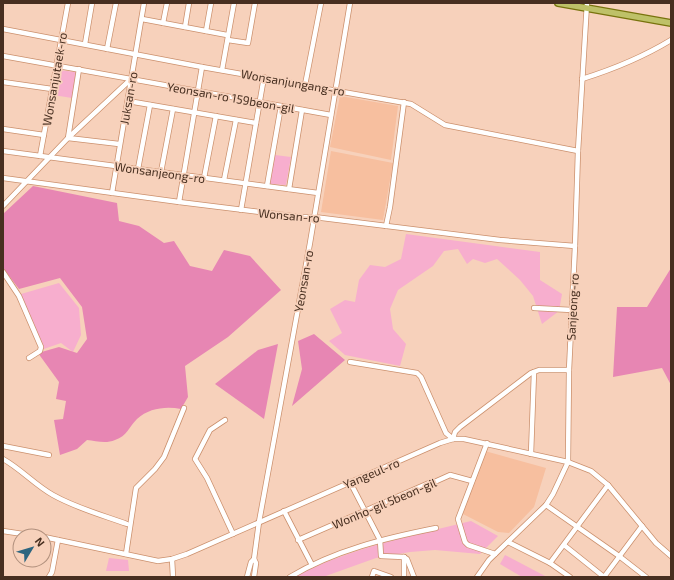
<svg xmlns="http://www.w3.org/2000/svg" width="674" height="580" font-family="'Exo 2',sans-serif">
  <rect width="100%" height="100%" fill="#f7d1bb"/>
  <!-- built -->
  <g fill="#f7bf9f">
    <polygon points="340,96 398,106 391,160 330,147"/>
    <polygon points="331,151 393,163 383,220 321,212"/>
    <polygon points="485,451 546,468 534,507 509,533 498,532 463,514"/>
  </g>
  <!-- green -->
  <g fill="#f7aece">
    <polygon points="58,70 76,72 72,98 53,95"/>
    <polygon points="275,155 291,157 286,185 269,184"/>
    <polygon points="406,234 540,252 540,280 562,294 559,311 542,324 533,296 520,280 497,259 485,263 473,259 467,264 458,249 444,251 433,266 398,290 390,309 393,329 406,344 400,366 345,355 329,341 342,333 330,309 345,300 355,302 359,280 370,265 385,267 401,259"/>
    <polygon points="59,283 79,308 81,335 73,352 61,343 41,350 21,294"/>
    <path d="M471,521L498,536L480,554L435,550L410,552L376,558L323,577H294C349,548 411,536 471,521Z"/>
    <polygon points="505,555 547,577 522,577 500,564"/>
    <polygon points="109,558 128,560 129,571 106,571"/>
  </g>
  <!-- forest -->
  <g fill="#e786b3">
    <path d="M33,186L117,203L119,221L139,226L164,243L174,241L190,266L212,271L224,250L250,256L281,290L228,337L185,366L188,397L181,409C166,406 149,408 137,419C129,427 127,436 115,440C106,444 96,441 87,440L77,449L60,455L54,420L63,419L66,401L56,399L59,382L38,353L59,347L77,353L87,339L82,307L60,278L19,289L3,268V214Z"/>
    <polygon points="671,268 671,385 662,368 613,377 617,307 647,307"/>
    <polygon points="314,334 345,360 292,406 302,369 298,341"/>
    <polygon points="278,344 264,419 215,384 258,350"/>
  </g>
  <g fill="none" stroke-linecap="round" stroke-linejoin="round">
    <defs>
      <g id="minor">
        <polyline points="142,19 227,35"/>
        <polyline points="163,23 167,3"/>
        <polyline points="185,27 189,3"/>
        <polyline points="3,29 202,67 411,104 445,125 578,151"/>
        <polyline points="206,31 211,3"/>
        <polyline points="228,40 248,43 255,3"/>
        <polyline points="85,44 92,3"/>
        <polyline points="107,49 116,3"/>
        <polyline points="3,56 331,115"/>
        <polyline points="79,69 68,138 119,144"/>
        <polyline points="222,70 234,3"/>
        <path d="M582,79C614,69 643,57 671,40"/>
        <polyline points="3,82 52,89"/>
        <polyline points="305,85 321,3"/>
        <polyline points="128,101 256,123"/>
        <polyline points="3,129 44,135"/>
        <polyline points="3,151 318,193"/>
        <polyline points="40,156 68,3"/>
        <polyline points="138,169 150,105"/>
        <polyline points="161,172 173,109"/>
        <polyline points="3,178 179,202 300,217 314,217 500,240 575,246"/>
        <polyline points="204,178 216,116"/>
        <polyline points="224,180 236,120"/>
        <polyline points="267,186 281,106"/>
        <polyline points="289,189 302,110"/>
        <polyline points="112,193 144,3"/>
        <polyline points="179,202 202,67"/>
        <polyline points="3,206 68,138 131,79"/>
        <polyline points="241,210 264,77"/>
        <polyline points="386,226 390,207 404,102"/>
        <polyline points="3,272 19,296 41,347 40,351 29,358"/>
        <polyline points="534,308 572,310"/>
        <polyline points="350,362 417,373 421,377 446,433 453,439 455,432 460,427 531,373 539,370 569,370"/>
        <polyline points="225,420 210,430 195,459 207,478 233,534"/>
        <polyline points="487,443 458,519 465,542 468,545 495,554"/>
        <polyline points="3,446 49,455"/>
        <polyline points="531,454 534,372"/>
        <path d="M3,459C21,469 35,485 53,495C76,508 102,515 127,524"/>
        <polyline points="350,482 380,540 381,556 404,557"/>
        <polyline points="546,505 619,556 646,577"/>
        <polyline points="284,511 312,565"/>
        <polyline points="3,531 36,536"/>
        <polyline points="44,537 158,561 172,559 187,554 440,443 453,439 464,439 568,462 591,471 608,485 656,543 671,556"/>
        <polyline points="298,540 429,483 430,484 450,475 472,481"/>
        <polyline points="508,542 550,563 570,577"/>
        <polyline points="564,545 604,577"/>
        <polyline points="126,554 136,488 155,469 164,457 184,408"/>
        <polyline points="404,557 407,559 414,577"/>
        <polyline points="404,557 404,577"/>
        <polyline points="172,559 173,577"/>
        <polyline points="550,563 608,485"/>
        <polyline points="49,577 52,572 58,540"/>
        <polyline points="247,577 251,562 254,559"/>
        <polyline points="254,577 256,563 254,559 259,522 310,243 350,3"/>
        <path d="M290,577C335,550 386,538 436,528"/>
        <polyline points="372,577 374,571 391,577"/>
        <polyline points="477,577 489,560 546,505 553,494 568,462 569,370 575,246 578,151 587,3"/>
        <polyline points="604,577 642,526"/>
      </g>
      <polyline id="major" points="558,3 671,23"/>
    </defs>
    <!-- minor casing -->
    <use href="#minor" stroke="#cb906d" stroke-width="6"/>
    <!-- major casing -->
    <use href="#major" stroke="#78730d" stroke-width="8"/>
    <!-- minor -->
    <use href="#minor" stroke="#fff" stroke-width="4.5"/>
    <!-- major -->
    <use href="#major" stroke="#bec168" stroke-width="5.5"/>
  </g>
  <g text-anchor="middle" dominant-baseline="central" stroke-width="3.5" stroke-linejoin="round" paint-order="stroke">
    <!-- street labels -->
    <g font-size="12" fill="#472f20" stroke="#f7d1bb">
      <text transform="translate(54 79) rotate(-80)">Wonsanjutaek-ro</text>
      <text transform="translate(293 82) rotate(10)">Wonsanjungang-ro</text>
      <text transform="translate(231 97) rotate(10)">Yeonsan-ro 159beon-gil</text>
      <text transform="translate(128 98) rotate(-80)">Juksan-ro</text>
      <text transform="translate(160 172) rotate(8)">Wonsanjeong-ro</text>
      <text transform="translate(289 215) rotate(5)">Wonsan-ro</text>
      <text transform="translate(303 281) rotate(-80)">Yeonsan-ro</text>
      <text transform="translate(572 307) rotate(-87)">Sanjeong-ro</text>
      <text transform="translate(371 473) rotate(-23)">Yangeul-ro</text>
      <text transform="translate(384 503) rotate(-23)">Wonho-gil 5beon-gil</text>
    </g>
  </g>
  <!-- border -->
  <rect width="674" height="580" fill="none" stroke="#472f20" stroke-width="8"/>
  <!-- north arrow -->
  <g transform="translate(32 548) rotate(52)"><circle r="19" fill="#f7d1bb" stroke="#b1907d"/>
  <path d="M0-3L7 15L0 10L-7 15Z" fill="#2d657f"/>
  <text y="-6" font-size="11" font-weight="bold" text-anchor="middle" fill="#472f20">N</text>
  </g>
</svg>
